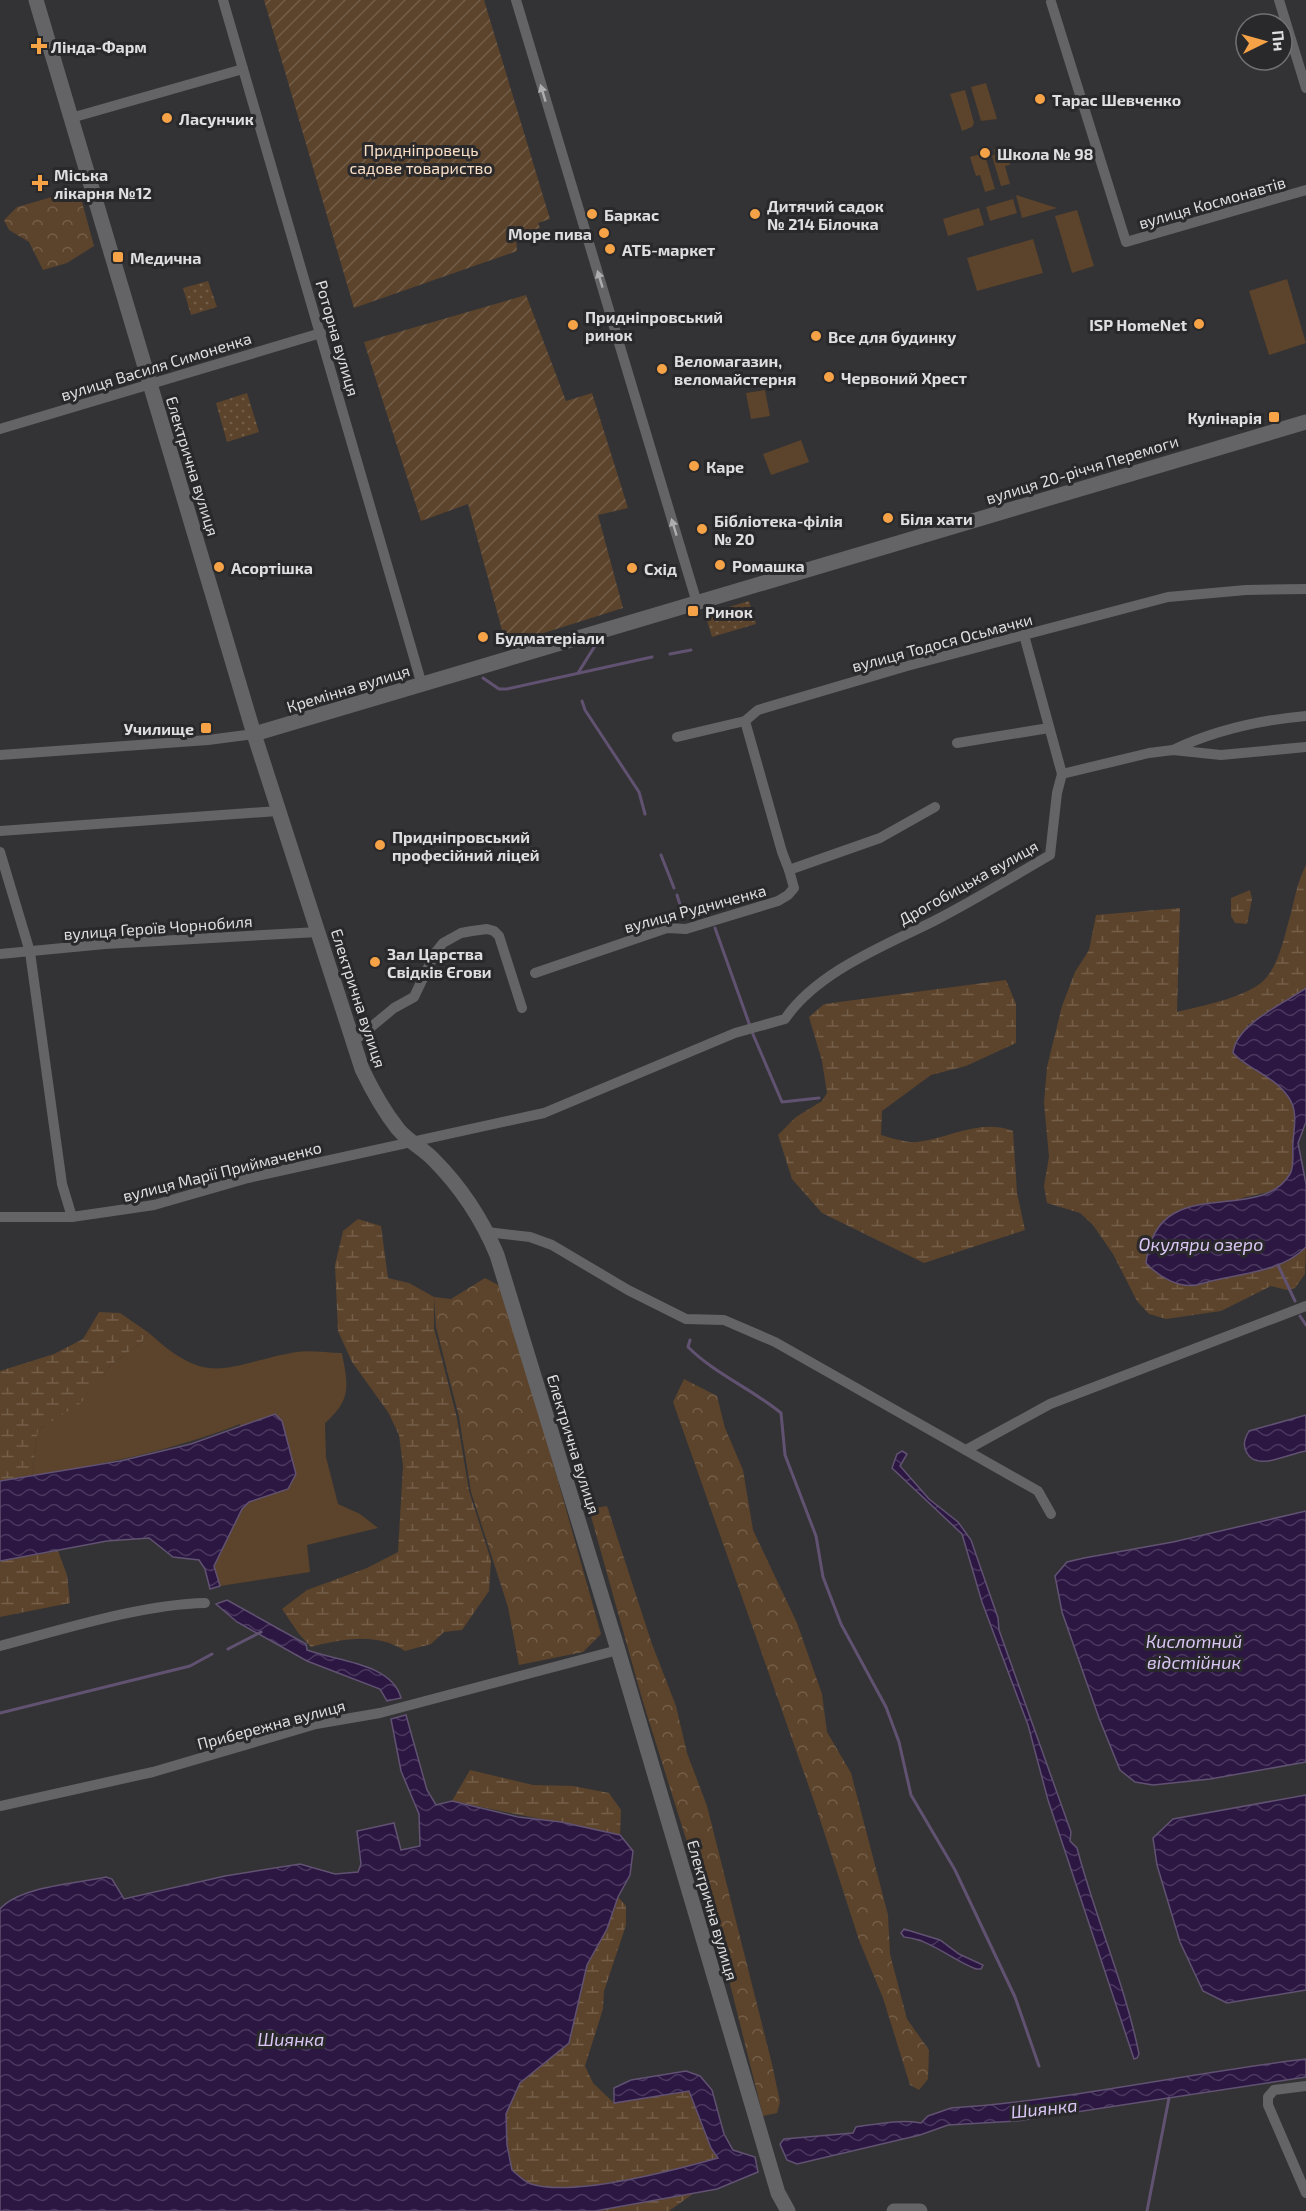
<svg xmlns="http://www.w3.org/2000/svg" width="1306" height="2211" font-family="'Exo 2',sans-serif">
  <defs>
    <pattern id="forest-crowns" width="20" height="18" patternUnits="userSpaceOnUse" patternTransform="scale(1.5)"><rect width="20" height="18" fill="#5c432b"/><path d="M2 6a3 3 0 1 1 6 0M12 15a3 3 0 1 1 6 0" fill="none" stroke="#735e49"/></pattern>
    <pattern id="wetland-marsh" width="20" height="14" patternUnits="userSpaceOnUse" patternTransform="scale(1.5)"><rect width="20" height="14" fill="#5c432b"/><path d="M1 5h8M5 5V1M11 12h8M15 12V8" fill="none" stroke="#735e49"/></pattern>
    <pattern id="park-dots" width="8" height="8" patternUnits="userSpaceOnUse" patternTransform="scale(1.5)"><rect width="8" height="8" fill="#5c432b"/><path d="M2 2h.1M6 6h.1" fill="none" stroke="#735e49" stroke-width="1.8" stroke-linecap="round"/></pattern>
    <pattern id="garden-furrows" width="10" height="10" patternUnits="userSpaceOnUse" patternTransform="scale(1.5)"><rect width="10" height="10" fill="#5c432b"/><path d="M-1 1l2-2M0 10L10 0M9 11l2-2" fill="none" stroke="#735e49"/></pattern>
    <pattern id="water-waves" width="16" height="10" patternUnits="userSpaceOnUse" patternTransform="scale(1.5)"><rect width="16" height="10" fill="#2c1743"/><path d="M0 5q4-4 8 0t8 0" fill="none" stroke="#4a385e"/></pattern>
  </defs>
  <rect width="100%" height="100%" fill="#333335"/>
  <!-- grass -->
  <g fill="#5c432b">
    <polygon points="986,83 997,119 981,121 971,87"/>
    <polygon points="965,90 974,123 972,127 962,131 950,94"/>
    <polygon points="1004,146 1010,165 1005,166 1010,184 1001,186 992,156 995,154 994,149"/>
    <polygon points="981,154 982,159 986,159 995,189 985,192 980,175 976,176 970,157"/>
    <polygon points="1016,195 1057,208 1022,218"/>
    <polygon points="1013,199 1017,213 990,221 986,207"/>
    <polygon points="979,208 984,225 948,236 943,219"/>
    <polygon points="1077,210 1094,266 1072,273 1055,216"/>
    <polygon points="1033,239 1043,273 977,291 967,258"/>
    <polygon points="1287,279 1306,343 1269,355 1249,291"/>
    <polygon points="765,390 770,416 751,419 746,393"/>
    <polygon points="801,440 809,462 771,475 763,454"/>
    <path d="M149,1333C210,1389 225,1365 296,1352C310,1350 328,1353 342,1353C348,1386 352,1399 325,1423L326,1457L338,1504L360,1514L378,1528L307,1545L310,1572L220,1586L213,1566L242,1509L249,1502L263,1496L240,1424C171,1451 105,1464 32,1476L38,1430L80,1403L111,1365L142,1342Z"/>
  </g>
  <!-- forest -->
  <g fill="url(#forest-crowns)">
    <polygon points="59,195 75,195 82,202 94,246 67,263 43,270 29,242 9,230 4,220 17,207"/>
    <polygon points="485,1278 504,1288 601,1634 583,1652 519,1665 508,1607 471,1492 459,1417 436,1327 434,1297 451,1299"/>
    <polygon points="684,1379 717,1396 725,1428 743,1470 753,1530 797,1623 822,1694 827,1732 851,1773 888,1915 890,1954 907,2019 929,2050 928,2079 919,2090 910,2085 883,1998 859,1940 815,1804 673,1402"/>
    <polygon points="607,1506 652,1644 676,1706 687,1753 707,1806 772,2064 780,2102 777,2113 763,2116 724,1960 643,1702 589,1509"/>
  </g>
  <!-- wetland -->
  <g fill="url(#wetland-marsh)">
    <path d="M1306,865V988L1248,1025L1239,1060L1276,1081L1291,1100L1296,1120L1292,1172L1277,1190L1242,1198L1197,1285C1232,1273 1279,1275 1306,1247L1305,1274L1295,1288L1287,1290L1271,1286L1221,1311L1166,1319L1149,1314L1137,1301L1113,1254L1093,1225L1080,1213L1047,1203L1044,1186L1049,1157L1044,1103L1047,1067L1062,1006L1075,972L1089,950L1096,915L1180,908L1177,1012C1201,1006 1250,997 1266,978C1280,962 1285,933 1291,913C1295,896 1298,881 1306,865Z"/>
    <polygon points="1250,890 1252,899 1247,924 1235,923 1231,916 1231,898"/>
    <path d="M1006,980L1016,1004V1043L966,1066L931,1075L882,1111L881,1135C891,1138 907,1143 917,1142C949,1138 981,1118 1013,1131L1017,1193L1025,1230L924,1263L822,1213L792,1179L778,1135L796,1117L822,1101L827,1093L822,1061L809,1017L824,1004Z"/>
    <path d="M358,1219L381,1226L388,1278L409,1283L434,1297V1328L457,1418L469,1491L491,1560L489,1591L462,1630L444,1632L431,1644L405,1651C376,1632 343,1639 311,1647L299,1634L282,1609L307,1590L367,1568L398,1552L403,1466L399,1435L388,1412L352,1362L338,1331L335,1265L343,1231Z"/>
    <polygon points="99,1312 120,1313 149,1333 142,1342 111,1365 81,1403 38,1430 32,1476 0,1481 0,1371 54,1354 83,1339"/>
    <polygon points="58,1551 67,1575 70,1603 0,1617 0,1561"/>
    <path d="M470,1770L533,1785L573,1786L609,1793L621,1810L620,1835C564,1823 508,1813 452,1801Z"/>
    <path d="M618,1897L626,1906V1925L604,1991L603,2009L585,2066L593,2083L614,2103L689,2091L711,2148L718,2158C676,2170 572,2197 531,2184C524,2182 518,2175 512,2170L507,2145L506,2114L520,2083L569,2043L587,1965L607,1929Z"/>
    <polygon points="697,2191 669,2211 595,2211"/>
  </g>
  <!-- park -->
  <g fill="url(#park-dots)">
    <polygon points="208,281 217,307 191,315 183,288"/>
    <polygon points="247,393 259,432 227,442 216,403"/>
    <polygon points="749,601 756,624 712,637 705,614"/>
  </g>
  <!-- garden -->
  <g fill="url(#garden-furrows)">
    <polygon points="264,0 484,0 550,219 538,223 540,228 516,235 517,251 354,308"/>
    <polygon points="526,295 566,401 592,393 628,508 598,515 623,608 506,645 468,504 421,521 364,342"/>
  </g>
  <!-- water -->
  <g fill="url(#water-waves)" stroke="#615272" stroke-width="1.5">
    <path d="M1306,988V1122L1298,1143L1306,1184V1247C1279,1275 1232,1273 1197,1285C1178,1288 1159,1277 1146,1263C1157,1169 1258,1227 1290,1174C1295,1166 1292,1152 1293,1142C1294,1128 1298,1111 1289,1098C1275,1076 1250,1071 1233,1053C1236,1024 1283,1004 1306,988Z"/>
    <polygon points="275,1414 282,1421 296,1474 288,1489 249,1502 242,1509 214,1566 220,1586 210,1589 205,1569 199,1560 173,1557 149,1538 107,1541 0,1561 0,1481 120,1461 191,1444"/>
    <path d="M1306,1415V1451C1290,1453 1257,1472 1247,1453C1242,1445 1245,1438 1249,1431Z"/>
    <path d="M902,1451L907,1454L900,1466L929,1499L958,1522L971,1540L998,1618L999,1630L1071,1832L1070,1841L1077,1848C1095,1917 1125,1984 1139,2054L1137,2058L1134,2059L1048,1800L1028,1725L982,1602L962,1534L892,1468L897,1454Z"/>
    <polygon points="1306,1511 1306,1762 1210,1779 1153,1785 1135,1782 1120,1770 1099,1718 1062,1612 1055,1576 1067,1562 1084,1558 1173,1542"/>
    <path d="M227,1600L306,1644L307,1650C336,1661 392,1663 401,1698L387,1701L380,1689L307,1661L237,1622L216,1604Z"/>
    <path d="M406,1715L427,1790L436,1805L452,1801L518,1817L561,1822L620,1835L633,1851L630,1875L618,1897L607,1929L587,1965L569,2043L520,2083L506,2114L507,2145L512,2170C518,2175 524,2182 531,2184C572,2197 675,2170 718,2158L711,2148L689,2091L614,2103V2088L631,2080L686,2071L700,2076L712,2090L724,2134L733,2150L755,2157L758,2172L717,2189L595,2211H0V1909C20,1886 76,1884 106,1877L112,1879L124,1899L225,1876L300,1864L335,1874L358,1872L361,1864L357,1831L394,1823L401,1850L420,1846L419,1814L401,1771L391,1719Z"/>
    <polygon points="1306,1795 1306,1990 1227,2003 1203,1991 1180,1942 1157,1865 1153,1838 1173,1819"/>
    <path d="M904,1929L940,1940L959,1954L983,1965L981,1969H976C950,1959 932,1940 904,1937L901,1933Z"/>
    <path d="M1306,2059V2077L1017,2121L948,2125L920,2135L797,2164L787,2160L780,2144L784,2139L853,2133L856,2127C877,2124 899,2119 921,2123L928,2116L951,2108C1071,2100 1187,2073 1306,2059Z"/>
  </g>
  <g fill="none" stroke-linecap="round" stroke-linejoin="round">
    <!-- stream -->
    <g stroke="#615272" stroke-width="3">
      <polyline points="670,654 691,650"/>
      <polyline points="578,673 598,641"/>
      <polyline points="483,678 499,689 507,689 652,657"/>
      <polyline points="582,701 585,710 639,792 645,814"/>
      <polyline points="661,855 674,888"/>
      <polyline points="677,895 682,911"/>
      <polyline points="715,928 750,1026"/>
      <polyline points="752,1032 782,1102 819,1098"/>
      <polyline points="1278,1265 1295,1301"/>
      <polyline points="1300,1316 1306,1325"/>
      <path d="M690,1340L688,1347C715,1374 752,1389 781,1413L785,1455L816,1536L823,1577L841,1624L886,1707L899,1742L911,1795L955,1870L1015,1997L1039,2066"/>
      <polyline points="228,1649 261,1632"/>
      <polyline points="0,1713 190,1666 212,1654"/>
      <polyline points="1147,2211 1169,2098"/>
    </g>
    <!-- street -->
    <g stroke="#646366" stroke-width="10">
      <polyline points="223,0 422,685"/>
      <polyline points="516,0 697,603"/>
      <polyline points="1279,0 1306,88"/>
      <polyline points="1051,2 1126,242 1306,190"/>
      <polyline points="71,118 243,69"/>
      <polyline points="0,429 321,333"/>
      <polyline points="1024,635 1062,774"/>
      <polyline points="677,737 745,721"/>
      <polyline points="957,743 1049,728"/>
      <path d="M1173,750C1215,730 1260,720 1306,716"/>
      <polyline points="0,755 208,740 254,734"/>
      <polyline points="0,831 278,811"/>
      <polyline points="0,852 30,952 62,1184 72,1217"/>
      <polyline points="789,870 782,852 745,721 758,710 907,666 1168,597 1246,590 1306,589"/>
      <polyline points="0,954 105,944 318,932"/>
      <polyline points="535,973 667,928 686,929 778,901 788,895 794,888 789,870 880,838 935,807"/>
      <polyline points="353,1042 394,1008 414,997 435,953 443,943 461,933 472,931 487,929 494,931 499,936 522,1008"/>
      <path d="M0,1217H72L154,1205L248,1178L544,1113L735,1033L785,1019C817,972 884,946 934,921C973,901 1012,877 1050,855L1057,793L1062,774L1149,753L1173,750L1221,755L1306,747"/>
      <polyline points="487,1232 530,1237 552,1245 628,1290 686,1319 724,1320 775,1342 1038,1491 1051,1514"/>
      <polyline points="966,1450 1050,1404 1306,1306"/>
      <path d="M0,1646C61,1630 143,1604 205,1603"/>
      <polyline points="0,1806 153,1772 316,1724 380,1713 618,1650"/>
      <polyline points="1306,2086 1274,2090 1268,2097 1268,2105 1306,2193"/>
    </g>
    <!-- secondary -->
    <g stroke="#646366" stroke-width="15">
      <path d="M36,0L254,734L362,1069C372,1090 383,1110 398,1129C408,1141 422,1148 433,1159C461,1187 482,1219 497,1255L618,1650L778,2193L788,2211"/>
      <polyline points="254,734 1306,422"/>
      <polyline points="894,2211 920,2211"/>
    </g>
  </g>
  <!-- one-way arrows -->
  <defs><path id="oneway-solid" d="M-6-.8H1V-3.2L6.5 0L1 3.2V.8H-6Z" transform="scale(1.5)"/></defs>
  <g fill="#adacaf">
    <use href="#oneway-solid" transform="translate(543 93) rotate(-107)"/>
    <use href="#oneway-solid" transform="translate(600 279) rotate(-107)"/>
    <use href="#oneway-solid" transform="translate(674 527) rotate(-107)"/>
  </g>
  <!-- markers -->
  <g fill="#f6a247" stroke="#29292b" stroke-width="2">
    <path d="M36 37h6v6h6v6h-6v6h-6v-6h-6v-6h6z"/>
    <circle cx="1040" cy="99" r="6"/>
    <circle cx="167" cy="118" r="6"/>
    <circle cx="985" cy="153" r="6"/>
    <path d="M37 174h6v6h6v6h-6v6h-6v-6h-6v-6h6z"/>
    <circle cx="592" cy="214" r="6"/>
    <circle cx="755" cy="214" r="6"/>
    <circle cx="604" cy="233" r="6"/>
    <circle cx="610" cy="249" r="6"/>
    <rect x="112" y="251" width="12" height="12" rx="3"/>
    <circle cx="1199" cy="324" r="6"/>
    <circle cx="573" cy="325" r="6"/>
    <circle cx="816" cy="336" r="6"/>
    <circle cx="662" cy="369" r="6"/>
    <circle cx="829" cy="377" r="6"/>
    <rect x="1268" y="411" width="12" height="12" rx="3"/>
    <circle cx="694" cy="466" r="6"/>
    <circle cx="888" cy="518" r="6"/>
    <circle cx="702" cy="529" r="6"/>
    <circle cx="720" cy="565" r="6"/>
    <circle cx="219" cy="567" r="6"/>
    <circle cx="632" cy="568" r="6"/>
    <rect x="687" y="605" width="12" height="12" rx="3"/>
    <circle cx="483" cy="637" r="6"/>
    <rect x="200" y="722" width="12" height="12" rx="3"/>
    <circle cx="380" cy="845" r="6"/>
    <circle cx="375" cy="962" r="6"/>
  </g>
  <g text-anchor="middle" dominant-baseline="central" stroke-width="6" stroke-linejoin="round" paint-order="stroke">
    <!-- poi labels -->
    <g font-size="16" font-weight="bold" fill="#dedddf" stroke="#29292b" text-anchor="start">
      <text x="51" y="46">Лінда-Фарм</text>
      <text x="1052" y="99">Тарас Шевченко</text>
      <text x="179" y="118">Ласунчик</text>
      <text x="997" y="153">Школа № 98</text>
      <text x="54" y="174">Міська<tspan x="54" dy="18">лікарня №12</tspan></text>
      <text x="767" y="205">Дитячий садок<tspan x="767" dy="18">№ 214 Білочка</tspan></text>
      <text x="604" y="214">Баркас</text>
      <text x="592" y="233" text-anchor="end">Море пива</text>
      <text x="622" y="249">АТБ-маркет</text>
      <text x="130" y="257">Медична</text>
      <text x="585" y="316">Придніпровський<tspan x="585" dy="18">ринок</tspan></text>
      <text x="1187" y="324" text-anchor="end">ISP HomeNet</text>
      <text x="828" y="336">Все для будинку</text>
      <text x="674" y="360">Веломагазин,<tspan x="674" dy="18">веломайстерня</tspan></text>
      <text x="841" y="377">Червоний Хрест</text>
      <text x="1262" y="417" text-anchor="end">Кулінарія</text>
      <text x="706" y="466">Каре</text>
      <text x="900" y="518">Біля хати</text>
      <text x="714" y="520">Бібліотека-філія<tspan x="714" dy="18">№ 20</tspan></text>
      <text x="732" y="565">Ромашка</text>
      <text x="231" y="567">Асортішка</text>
      <text x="644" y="568">Схід</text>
      <text x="705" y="611">Ринок</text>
      <text x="495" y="637">Будматеріали</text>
      <text x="194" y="728" text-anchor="end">Училище</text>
      <text x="392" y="836">Придніпровський<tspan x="392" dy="18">професійний ліцей</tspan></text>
      <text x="387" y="953">Зал Царства<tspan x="387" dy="18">Свідків Єгови</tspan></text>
    </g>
    <!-- park labels -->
    <g font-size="16" fill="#fadfc6" stroke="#29292b">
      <text x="421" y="149">Придніпровець<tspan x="421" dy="18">садове товариство</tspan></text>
    </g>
    <!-- street labels -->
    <g font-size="16" fill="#dedddf" stroke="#29292b">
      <text transform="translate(1212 202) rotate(-16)">вулиця Космонавтів</text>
      <text transform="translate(338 338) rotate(74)">Роторна вулиця</text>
      <text transform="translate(156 366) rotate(-17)">вулиця Василя Симоненка</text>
      <text transform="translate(193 466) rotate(73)">Електрична вулиця</text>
      <text transform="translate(1082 469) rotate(-17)">вулиця 20-річчя Перемоги</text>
      <text transform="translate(942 642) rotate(-15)">вулиця Тодося Осьмачки</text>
      <text transform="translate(348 688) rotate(-17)">Кремінна вулиця</text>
      <text transform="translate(968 882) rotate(-29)">Дрогобицька вулиця</text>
      <text transform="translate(695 908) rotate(-15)">вулиця Рудниченка</text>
      <text transform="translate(158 927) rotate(-4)">вулиця Героїв Чорнобиля</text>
      <text transform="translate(359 998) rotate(72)">Електрична вулиця</text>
      <text transform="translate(222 1171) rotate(-14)">вулиця Марії Приймаченко</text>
      <text transform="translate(574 1444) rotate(73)">Електрична вулиця</text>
      <text transform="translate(271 1724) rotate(-15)">Прибережна вулиця</text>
      <text transform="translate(713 1910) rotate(74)">Електрична вулиця</text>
    </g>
    <!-- water labels -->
    <g font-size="18" font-style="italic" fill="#dac6f5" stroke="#29292b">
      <text x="1201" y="1244">Окуляри озеро</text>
      <text x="1194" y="1641">Кислотний<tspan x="1194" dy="21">відстійник</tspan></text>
      <text x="291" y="2039">Шиянка</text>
      <text transform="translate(1044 2108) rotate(-6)">Шиянка</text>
    </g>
  </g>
  <!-- north arrow -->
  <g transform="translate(1264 42) rotate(85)"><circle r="28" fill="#29292b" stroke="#717173" stroke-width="1.5"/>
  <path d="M0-4.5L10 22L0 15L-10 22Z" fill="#f6a247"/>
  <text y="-9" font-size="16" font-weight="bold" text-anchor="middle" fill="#dedddf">Пн</text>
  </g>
</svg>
